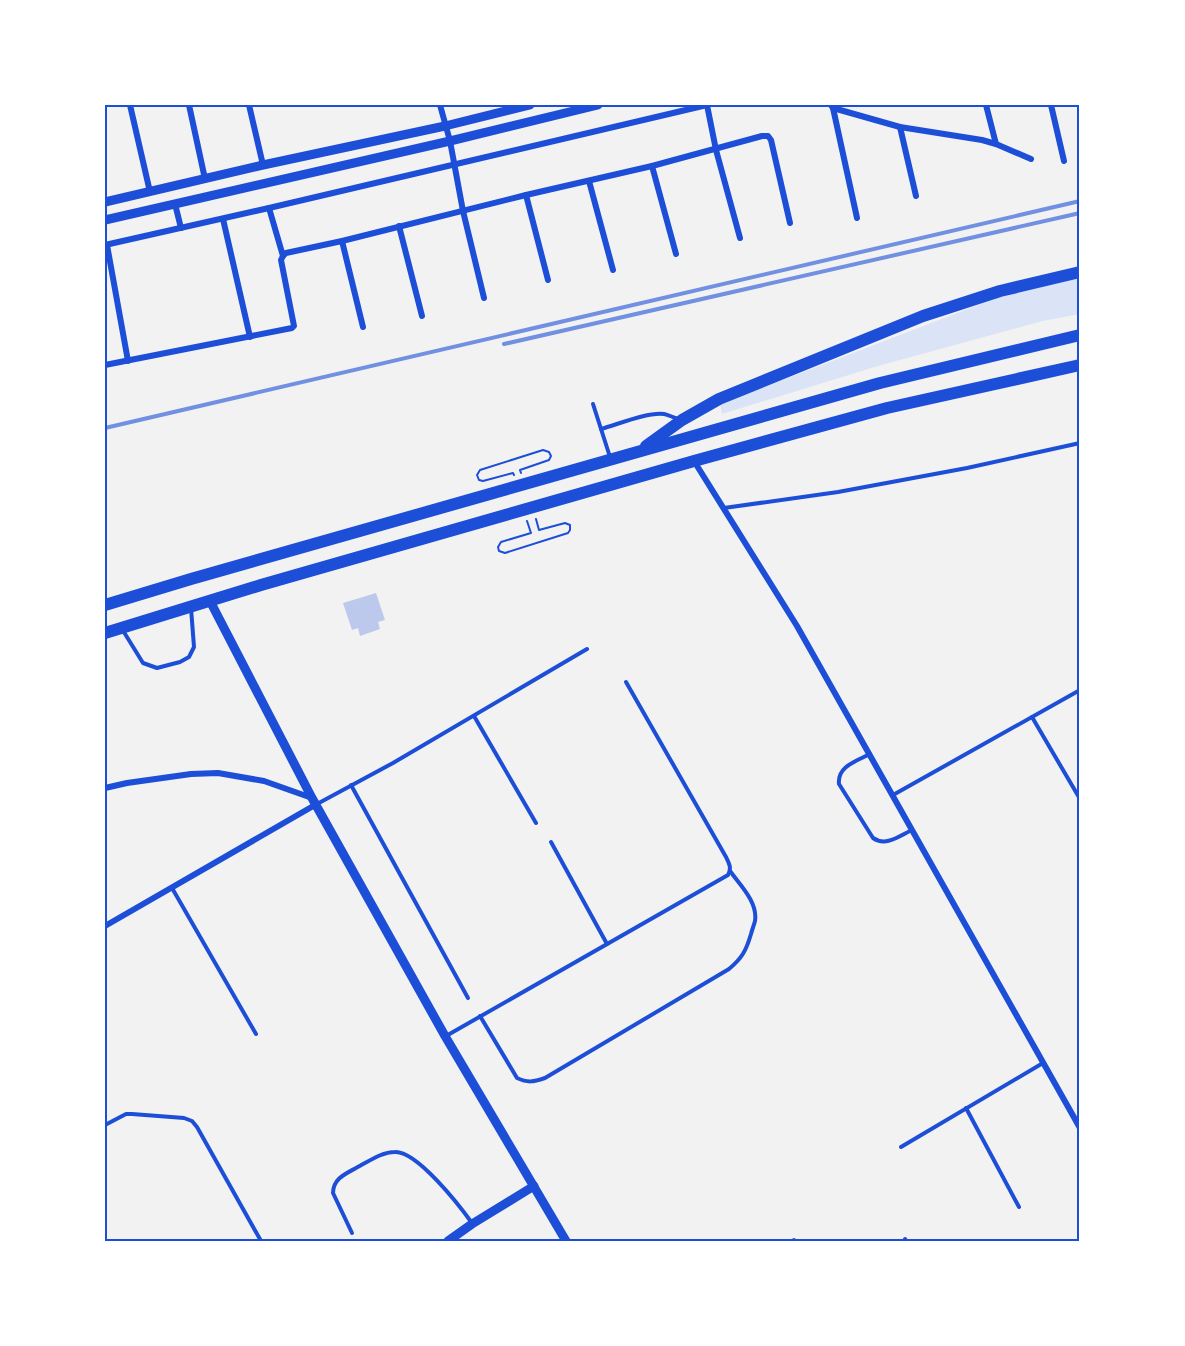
<svg xmlns="http://www.w3.org/2000/svg" width="1185" height="1346" font-family="'Nunito Sans',sans-serif">
  <rect width="100%" height="100%" fill="#f2f2f2"/>
  <!-- green -->
  <polygon fill="#dbe4f7" points="1080,278 1080,314 1043,321 878,366 722,414 720,404 1004,295"/>
  <!-- building -->
  <polygon fill="#bdc9ec" points="376,593 385,620 378,622 380,629 360,636 358,628 352,630 343,603"/>
  <g fill="none" stroke-linecap="round" stroke-linejoin="round">
    <!-- path -->
    <g stroke="#1d4ed8" stroke-width="2">
      <polyline points="514,475 513,473 483,481 479,480 477,475 480,470 543,450 549,452 551,456 549,460 520,470 521,473"/>
      <polyline points="527,521 531,533 501,542 498,547 499,551 505,553 568,533 570,530 570,525 565,523 539,530 536,519"/>
    </g>
    <!-- service -->
    <g stroke="#1d4ed8" stroke-width="4">
      <polyline points="593,404 610,457"/>
      <path d="M601,429C619,424 647,412 664,414C669,415 674,418 679,419"/>
      <polyline points="724,508 838,492 967,468 1080,443"/>
      <polyline points="122,629 143,663 157,668 180,662 189,657 194,647 191,608"/>
      <polyline points="474,716 536,823"/>
      <polyline points="1032,717 1080,799"/>
      <path d="M870,754C857,761 837,766 839,784L873,838C886,847 899,836 912,830"/>
      <polyline points="351,785 468,998"/>
      <polyline points="893,795 1080,690"/>
      <polyline points="317,804 393,763 587,649"/>
      <polyline points="551,842 607,944"/>
      <polyline points="172,888 256,1034"/>
      <path d="M480,1016L517,1078C528,1083 533,1082 545,1078L729,969C742,958 746,951 751,934C752,930 754,925 755,921C758,902 740,885 730,871"/>
      <path d="M446,1036L728,875C732,868 729,863 726,857L626,682"/>
      <polyline points="966,1108 1019,1207"/>
      <polyline points="105,1125 126,1114 132,1114 184,1118 192,1121 197,1127 261,1241"/>
      <polyline points="901,1147 1043,1063"/>
      <path d="M352,1233L333,1193C333,1179 345,1174 356,1168C368,1162 381,1152 395,1152C417,1151 459,1205 472,1223"/>
      <polyline points="905,1239 906,1241"/>
      <polyline points="793,1241 794,1240"/>
    </g>
    <!-- minor -->
    <g stroke="#1d4ed8" stroke-width="6">
      <polyline points="130,105 150,192"/>
      <polyline points="189,105 205,179"/>
      <polyline points="249,105 263,165"/>
      <polyline points="440,105 450,141 463,211 484,298"/>
      <polyline points="707,105 716,150 740,238"/>
      <polyline points="831,105 833,108 857,218"/>
      <polyline points="986,105 996,144"/>
      <polyline points="1051,105 1064,161"/>
      <polyline points="833,108 900,127 982,140 996,144 1031,159"/>
      <polyline points="900,127 916,196"/>
      <polyline points="652,166 676,254"/>
      <polyline points="589,181 613,270"/>
      <polyline points="526,195 548,280"/>
      <polyline points="175,204 181,228"/>
      <polyline points="223,219 250,337"/>
      <polyline points="399,226 422,316"/>
      <polyline points="342,241 363,327"/>
      <polyline points="105,245 269,208 707,105"/>
      <polyline points="107,245 128,361"/>
      <polyline points="283,256 286,253 342,241 526,195 652,166 762,136 768,136 771,140 790,223"/>
      <polyline points="105,365 292,328 294,326 281,260 283,256 269,208"/>
      <polyline points="694,461 797,626 1080,1128"/>
      <polyline points="105,788 127,783 191,774 218,773 264,781 312,798"/>
      <polyline points="105,926 315,805"/>
    </g>
    <!-- tertiary -->
    <g stroke="#1d4ed8" stroke-width="9">
      <polyline points="105,202 263,165 445,126 530,105"/>
      <polyline points="105,220 450,141 598,105"/>
      <polyline points="210,601 312,798 445,1036 566,1241"/>
      <polyline points="448,1241 472,1224 534,1186"/>
    </g>
    <!-- trunk -->
    <g stroke="#1d4ed8" stroke-width="12">
      <polyline points="646,446 682,420 719,399 923,316 1000,291 1080,272"/>
      <polyline points="105,605 191,579 880,383 1080,335"/>
      <polyline points="105,633 261,585 694,461 887,408 1080,365"/>
    </g>
    <!-- rail -->
    <g stroke="#7290e2" stroke-width="4">
      <polyline points="504,344 1080,213"/>
      <polyline points="105,428 1080,201"/>
    </g>
  </g>
  <!-- border -->
  <rect width="1185" height="1346" fill="none" stroke="#ffffff" stroke-width="213"/>
  <rect x="106" y="106" width="972" height="1134" fill="none" stroke="#1d4ed8" stroke-width="2"/>
</svg>
